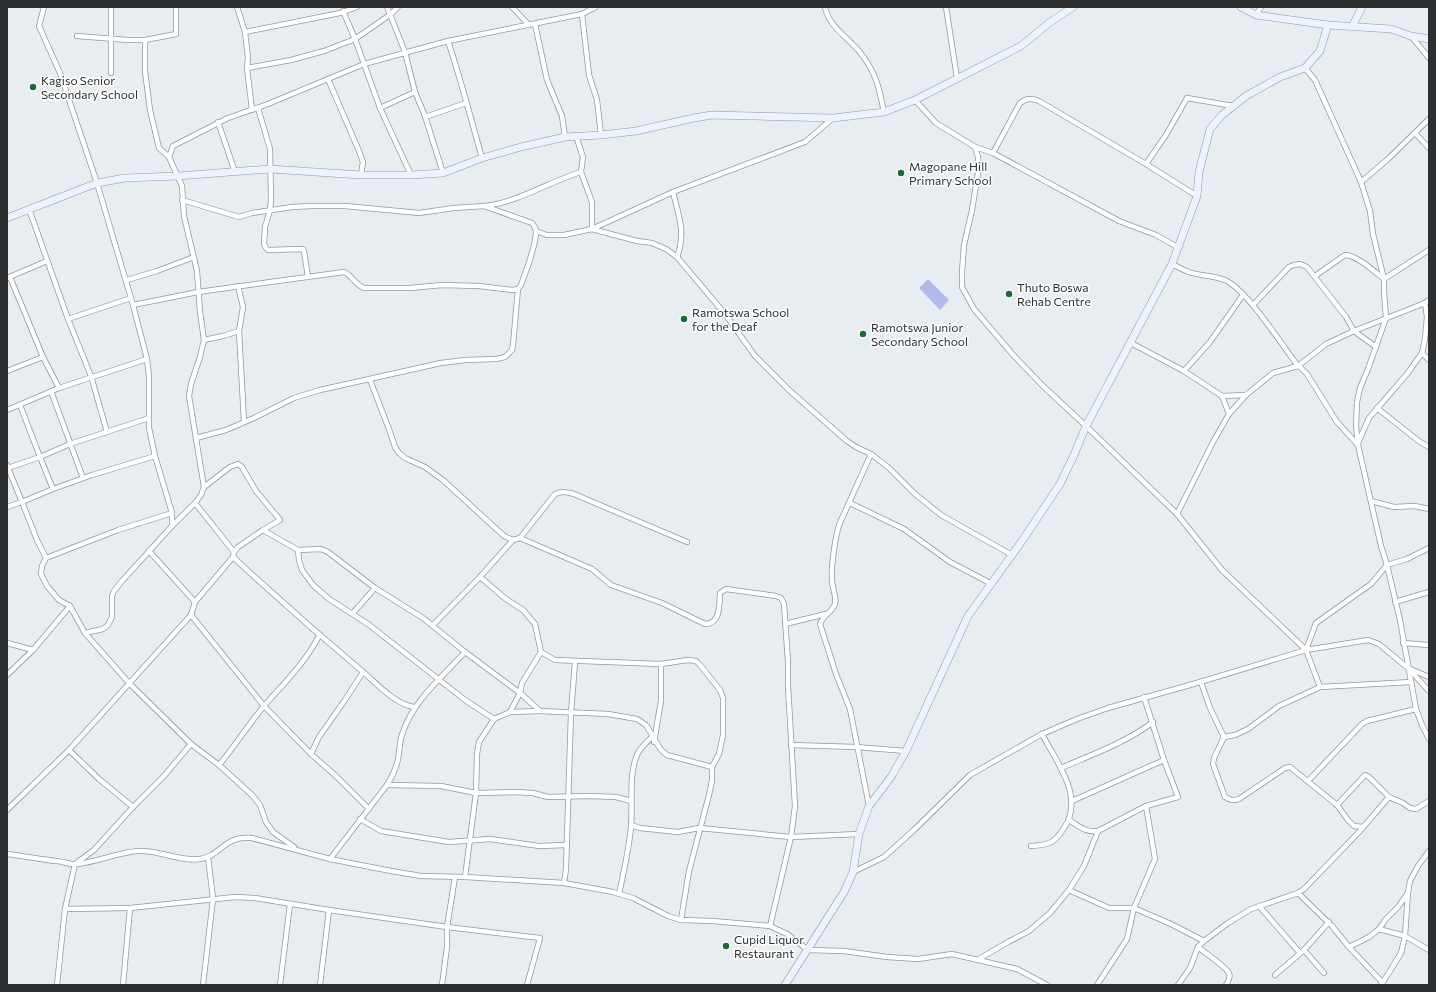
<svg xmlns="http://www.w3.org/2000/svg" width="1436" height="992" font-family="Commissioner,sans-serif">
  <rect width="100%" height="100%" fill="#e8edf2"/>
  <!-- green -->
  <polygon fill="#b3b9eb" points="928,279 949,300 940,310 919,288"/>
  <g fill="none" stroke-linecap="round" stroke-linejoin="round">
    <defs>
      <g id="street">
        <polyline points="44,7 39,26 60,73 97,183 133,305 147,359 149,377 149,428 155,456 172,513 172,526"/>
        <polyline points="111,7 111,73"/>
        <polyline points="237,7 245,32 248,58 247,68 252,110"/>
        <polyline points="387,7 405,52 415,92 425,116 443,173"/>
        <polyline points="512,7 529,25"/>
        <path d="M825,7C829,28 850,38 862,55C877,75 879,88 884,112"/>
        <polyline points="946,7 957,78"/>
        <polyline points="343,11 355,39 380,108 411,175"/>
        <polyline points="582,14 589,75 597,100 601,135"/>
        <polyline points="1256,15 1261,7"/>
        <polyline points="535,24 547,80 562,116 565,137"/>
        <polyline points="245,32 340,13 357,7"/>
        <polyline points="77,36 128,40 145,40 176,34 176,7"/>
        <polyline points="1411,36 1429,58"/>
        <polyline points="145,40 145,71 150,110 159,148 169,157 173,146 228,118 268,104 364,64 448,41 582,14 596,7"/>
        <path d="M448,41C461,80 471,119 482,158"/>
        <polyline points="247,68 291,60 324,51 355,39 391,14 398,7"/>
        <polyline points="1305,68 1315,80 1361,182 1370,211 1373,234 1384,279 1384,292 1386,318 1368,369 1360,388 1357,402 1356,426 1358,445 1381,546 1387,565 1400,620 1416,709 1422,725 1429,739"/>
        <polyline points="328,79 359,151 363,162 361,175"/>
        <polyline points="915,100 936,123 975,147 978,157 979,167 972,210 964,245 962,272 962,287 974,309 1015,357 1043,386 1086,426 1177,514 1222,570 1306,650 1368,640 1379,644 1409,669 1429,691"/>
        <polyline points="258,108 270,149 271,200 270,210 265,227 264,244 266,248 268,250 303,249 304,251 308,277"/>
        <polyline points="380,108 415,92"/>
        <polyline points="425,117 466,103"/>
        <polyline points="218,122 235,172"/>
        <polyline points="1415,133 1429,148"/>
        <polyline points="576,136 583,157 581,172 592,202 592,229"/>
        <polyline points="975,147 993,153 1119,221 1156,235 1179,248"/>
        <path d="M993,153L1020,103C1027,98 1031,98 1039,101L1146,164L1197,196"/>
        <polyline points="1146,164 1166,135 1187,98 1233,106"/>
        <polyline points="1361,182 1388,159 1429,119"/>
        <path d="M673,192C679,217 686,233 677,257"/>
        <path d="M485,206C519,202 548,182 581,172"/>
        <polyline points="29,209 68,319 91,376 107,432"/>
        <polyline points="592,229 637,241 652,243 666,249 677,257 725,314 755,356 790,391 847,441 856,447 871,454 889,468 914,493 941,515 1012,555"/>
        <polyline points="536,231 547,235 564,235 592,229 673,192 805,142 833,118"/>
        <path d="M1172,264C1178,267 1183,270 1189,272C1200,276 1213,275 1225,280C1248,291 1281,344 1298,366H1299L1307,374L1337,422L1358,445"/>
        <path d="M1315,276L1345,255C1357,255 1375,272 1384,279L1429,250"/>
        <polyline points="10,277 43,357 59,388"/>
        <polyline points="7,278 47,261"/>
        <polyline points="127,280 157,271 194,257"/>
        <polyline points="238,286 243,307 239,331 244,422"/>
        <path d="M133,305L198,292L344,272C352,275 355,285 364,288H410L442,285L479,286L513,290L518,289L521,285C526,271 536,246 536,232C536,228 534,226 532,223L484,206L454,208L419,213L345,206H312L292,207L252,213L239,217L182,200"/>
        <polyline points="1253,305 1289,267 1294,265 1300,264 1307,267 1346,317 1354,331 1376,347"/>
        <polyline points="68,319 131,298"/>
        <polyline points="204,340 223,336 239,331"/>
        <polyline points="1131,343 1184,371 1222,396 1229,414"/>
        <polyline points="1422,353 1429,360"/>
        <polyline points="7,371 43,357"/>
        <polyline points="1184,371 1210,342 1243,295"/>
        <polyline points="370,380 389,429 395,447 399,453 405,458 425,467 443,480 504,536 513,540"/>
        <polyline points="51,391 83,478"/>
        <polyline points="1222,396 1246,395"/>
        <polyline points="20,405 40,457 70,444 149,418"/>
        <polyline points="1377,408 1420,442 1429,447"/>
        <polyline points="7,410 59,388 147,359"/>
        <polyline points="196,438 226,430 254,418 294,398 320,390 441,363 465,360 496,359 505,357 512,350 513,345 518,289"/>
        <polyline points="1358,443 1369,418 1407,374 1422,353 1425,339 1427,317 1425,303"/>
        <polyline points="7,465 8,468 22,502 53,489 40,457 8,468 7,468"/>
        <polyline points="204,487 230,467 238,464 242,467 256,491 280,520 263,530"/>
        <polyline points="53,489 92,475 155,456"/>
        <polyline points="1371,501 1394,507 1415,506 1429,509"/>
        <polyline points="850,503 904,529 950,562 992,584"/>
        <polyline points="7,507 22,502 37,540 46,558 42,566 41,574 47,586 59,600 70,606 85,633 129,683 191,744 219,765 252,795 260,805 266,822 273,832 294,847"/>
        <polyline points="1177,514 1213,442 1229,414 1246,395 1273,373 1298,366 1326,344 1354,331 1425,303 1429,300"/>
        <path d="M520,538L592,569L611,585L662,603L705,624C721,624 719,605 720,593L726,589L776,596L781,598L784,604L788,662V686L795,806L791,837L770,926"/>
        <polyline points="298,550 299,560 302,570 313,585 329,599 368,624 465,700 494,719"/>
        <polyline points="149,551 195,602"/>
        <polyline points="234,552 238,547 263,530 298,550 321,549 328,552 375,588 423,618 465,652 520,693 540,711 608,714 637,719 646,725 661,750 667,755 712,767"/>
        <path d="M233,557C275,596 318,634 362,671C376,683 396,705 414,707"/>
        <polyline points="46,558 118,530 172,513"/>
        <polyline points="480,577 506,599 523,610 535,624 541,652 555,660 661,664 688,660 696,661 700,665 720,690 723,698 723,735 719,754 712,767 712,781 709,795 689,871 681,920"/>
        <polyline points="1395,602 1429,592"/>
        <polyline points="353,613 375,588"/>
        <polyline points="191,615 264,706 311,754 336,776 369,809"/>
        <polyline points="785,624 826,614"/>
        <path d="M433,625L480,577L513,540L520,538L555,494C562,491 567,492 574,494L687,542"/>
        <polyline points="85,633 103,629 108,625 112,617 112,596 114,591 122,581 172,526 195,503 201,495 204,487 189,396 191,384 200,357 204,340 200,312 197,271 184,216 182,186 169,157"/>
        <polyline points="7,643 33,650"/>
        <polyline points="1403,643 1429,645"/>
        <polyline points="1306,650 1320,687"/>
        <polyline points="1410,669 1429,677"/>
        <polyline points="7,675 33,650 70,606"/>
        <polyline points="1201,682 1210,708 1224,737"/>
        <polyline points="510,712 540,711"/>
        <path d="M1224,737L1214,758L1213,764L1225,797C1231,800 1233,801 1239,799L1285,768L1290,767L1337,805L1348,820L1354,826L1363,827"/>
        <polyline points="1224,737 1235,735 1248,729 1279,706 1320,687 1411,682"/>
        <polyline points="654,742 661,701 661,664"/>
        <polyline points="791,745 856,747 906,751"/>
        <polyline points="69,750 99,779 133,807"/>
        <polyline points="311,754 319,737 345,700 363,672"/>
        <path d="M219,765C235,746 248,725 264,706C284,683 305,663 319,636"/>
        <path d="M1061,768C1091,755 1127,742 1153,722"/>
        <polyline points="1308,781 1362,724 1367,721 1416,709"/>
        <polyline points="387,785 441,786 476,793 515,792 533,793 548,797 590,796 616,797 631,801"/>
        <polyline points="1072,801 1164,760"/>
        <polyline points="1337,805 1365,775 1369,777 1389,797 1403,803 1410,808 1416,809 1429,801"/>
        <path d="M869,806L850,709L836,674L820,624C823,616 832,612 835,604C837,597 832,588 832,580C831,566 835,539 839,525L871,454"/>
        <polyline points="7,810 69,750 191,615 195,602 233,557 234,552 195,503"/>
        <polyline points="360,819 381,831 449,842 490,839 539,846 567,845"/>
        <path d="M1069,820C1079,826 1086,833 1098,831L1146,806L1178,797L1164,760L1144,697"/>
        <polyline points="631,825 640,828 678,832 699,828 791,837 859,834"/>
        <polyline points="1098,831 1084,866 1069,890 1109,908 1134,908 1171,924 1204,941 1228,923 1251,909 1298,893 1304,889 1359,832 1389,797"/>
        <path d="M1031,846C1048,845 1054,844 1064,828C1085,797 1057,763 1042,734"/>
        <path d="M7,854C23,856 39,859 56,861C62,861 70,865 77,864C98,862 118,852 139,851C160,850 180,862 200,859C221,856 224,835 252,838L330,859L391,871L421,876L465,877L564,883L613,892L633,898L668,916L681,920L713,921L770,926L787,934L808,950L844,951L887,957L918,959L952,954L1017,969L1047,985"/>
        <path d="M330,859L387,785C392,777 396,769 398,759C400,750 399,741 403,732C413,701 443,676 465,652"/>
        <polyline points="853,872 884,857 915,829 970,775 1042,734 1077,719 1108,708 1190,685 1306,650 1316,623 1371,584 1387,565 1407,559 1429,548"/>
        <polyline points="465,877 476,793 477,754 479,742 494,719 510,712 520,693 522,683 541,652"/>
        <polyline points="564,883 566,869 571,713 575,662"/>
        <polyline points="1298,893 1332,926 1349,947 1382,982"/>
        <path d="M619,894C624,871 629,849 631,827C633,806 628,772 638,753C641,747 647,742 652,737"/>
        <polyline points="1260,907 1300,953"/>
        <polyline points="65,909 130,908 235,897 255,898 329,910 447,927 540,938 527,985"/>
        <polyline points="1379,929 1405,936 1429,950"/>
        <path d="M1198,947C1204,952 1226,967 1229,973C1231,977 1228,982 1226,985"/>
        <polyline points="1349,947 1369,937 1379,929 1386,919 1398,907 1408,893"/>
        <polyline points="1304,950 1324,973"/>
        <polyline points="979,959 1008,942 1029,931 1050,913 1069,890"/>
        <polyline points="1275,975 1304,950 1329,922"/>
        <polyline points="57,985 65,909 75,864 94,850 133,807 164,776 191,744"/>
        <polyline points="123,985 130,908"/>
        <polyline points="203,985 213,899 208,857"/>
        <polyline points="280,985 290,904"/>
        <polyline points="320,985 329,910"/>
        <polyline points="442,985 447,947 447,927 455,877"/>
        <polyline points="1097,985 1127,939 1134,908 1155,859 1146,806"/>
        <polyline points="1178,985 1190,968 1198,947 1204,941"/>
        <polyline points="1381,985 1390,971 1401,953 1405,936 1408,892 1410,881 1418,866 1429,851"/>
      </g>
      <g id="secondary">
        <polyline points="1241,7 1256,15 1328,25 1391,29 1411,36 1429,39"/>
        <polyline points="1352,27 1362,7"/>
        <polyline points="7,218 97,183 125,178 178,176 270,169 361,175 411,175 443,173 482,158 521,147 565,137 601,135 636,131 694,118 712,115 833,118 884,112 915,100 1021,46 1049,23 1073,7"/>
        <polyline points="785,985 844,892 853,872 859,834 869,806 891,777 906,751 968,616 1022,541 1060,484 1074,455 1086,426 1172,264 1197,196 1199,172 1210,129 1222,115 1246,96 1280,77 1305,68 1320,51 1328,25"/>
      </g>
    </defs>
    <!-- street casing -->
    <use href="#street" stroke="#93989c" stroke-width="6"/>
    <!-- secondary casing -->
    <use href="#secondary" stroke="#93989c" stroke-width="8"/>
    <!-- street -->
    <use href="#street" stroke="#fff" stroke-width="4.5"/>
    <!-- secondary -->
    <use href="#secondary" stroke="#ecf2fe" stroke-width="7"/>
  </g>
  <!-- markers -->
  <g fill="#1a6b3b" stroke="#fff" stroke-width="1.5">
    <circle cx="33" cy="87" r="4"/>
    <circle cx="901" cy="173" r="4"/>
    <circle cx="1009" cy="294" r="4"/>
    <circle cx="684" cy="319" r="4"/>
    <circle cx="863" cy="334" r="4"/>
    <circle cx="726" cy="946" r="4"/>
  </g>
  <g text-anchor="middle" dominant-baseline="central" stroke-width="3" stroke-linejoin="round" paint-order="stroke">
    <!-- poi labels -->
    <g font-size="12" fill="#2c2e2f" stroke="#fff" text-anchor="start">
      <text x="41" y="80">Kagiso Senior<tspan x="41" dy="14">Secondary School</tspan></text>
      <text x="909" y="166">Magopane Hill<tspan x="909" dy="14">Primary School</tspan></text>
      <text x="1017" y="287">Thuto Boswa<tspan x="1017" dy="14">Rehab Centre</tspan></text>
      <text x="692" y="312">Ramotswa School<tspan x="692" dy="14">for the Deaf</tspan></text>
      <text x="871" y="327">Ramotswa Junior<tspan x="871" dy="14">Secondary School</tspan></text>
      <text x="734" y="939">Cupid Liquor<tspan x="734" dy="14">Restaurant</tspan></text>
    </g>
  </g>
  <!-- border -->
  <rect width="1436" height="992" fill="none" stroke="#2c2e2f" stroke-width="16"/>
</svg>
